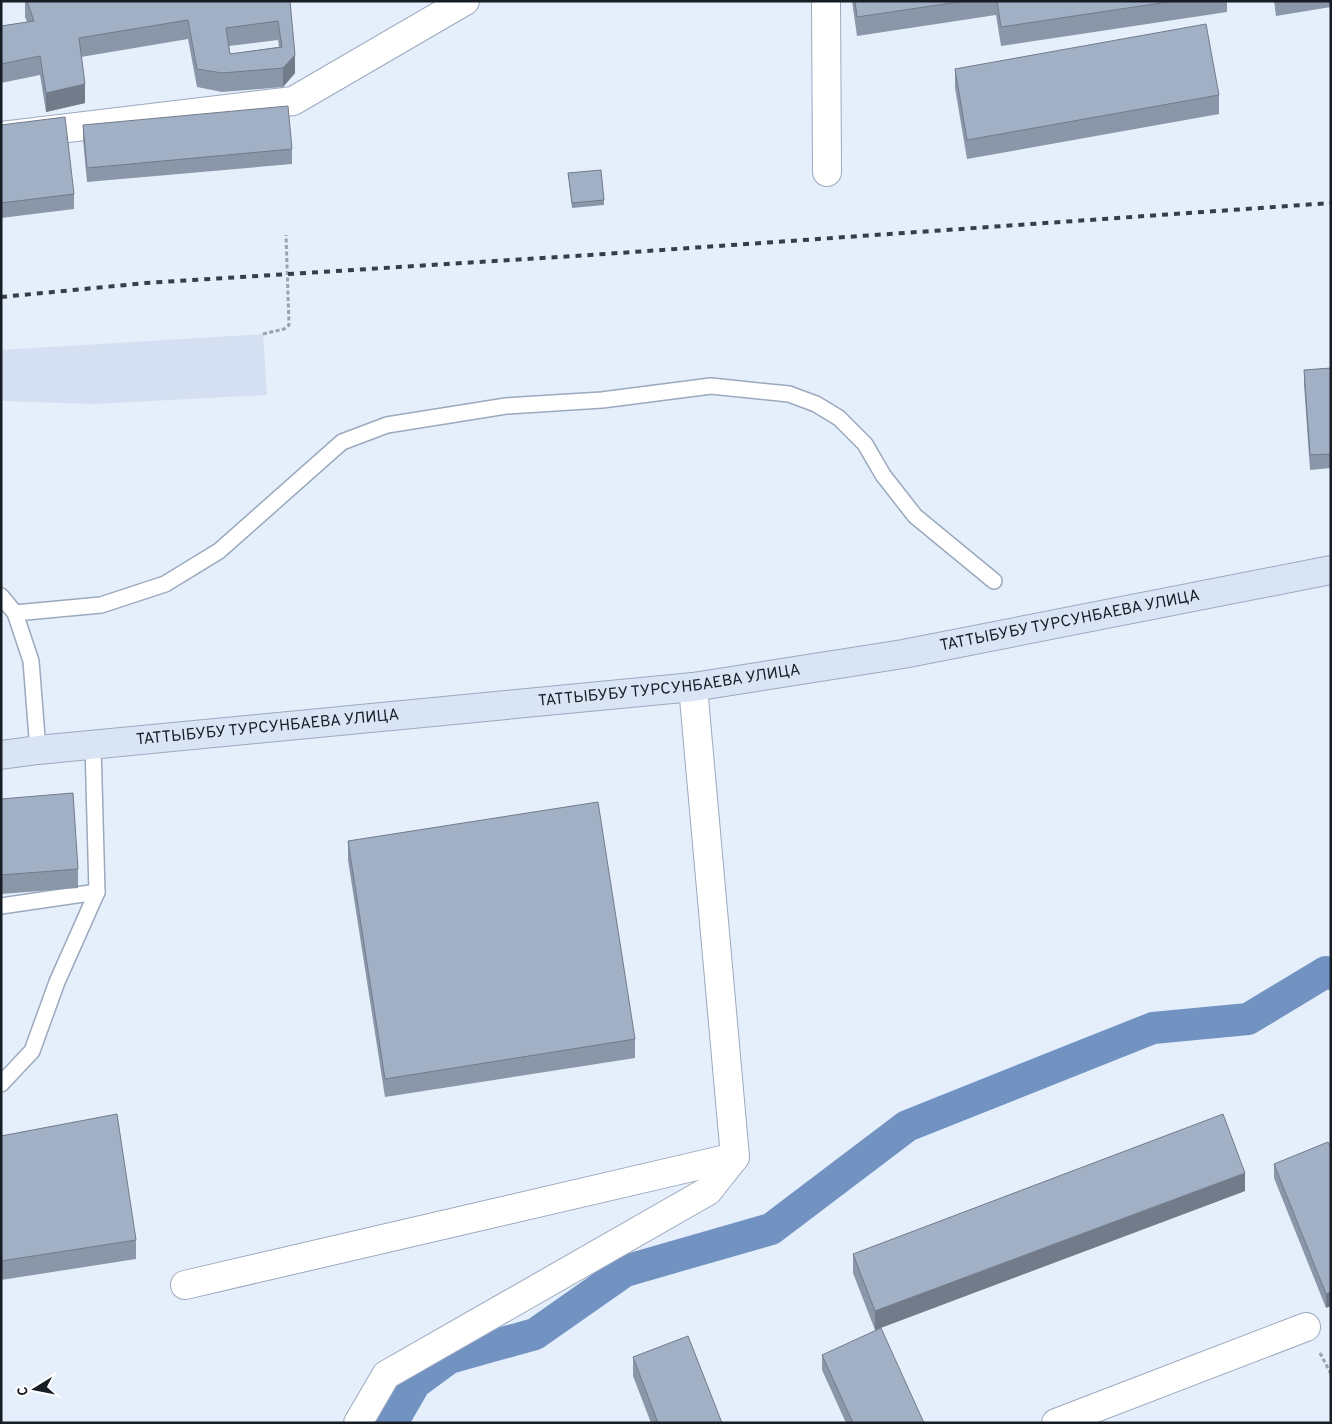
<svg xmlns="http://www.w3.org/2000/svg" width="1332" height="1424" font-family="Overpass,sans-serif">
  <rect width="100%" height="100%" fill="#e5effc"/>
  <!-- built -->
  <polygon fill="#d4e0f1" points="263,334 267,395 94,404 1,401 1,350"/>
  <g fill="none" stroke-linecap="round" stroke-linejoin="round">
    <!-- canal -->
    <polyline stroke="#7292c1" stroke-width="32" points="392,1423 415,1383 449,1358 535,1334 625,1271 771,1229 907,1126 1153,1028 1248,1019 1326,972 1331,974"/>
    <defs>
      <g id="lane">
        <polyline points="1,596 15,613 31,661 38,750"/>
        <polyline points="15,613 101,605 165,584 219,551 342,442 387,425 506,406 602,400 711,386 789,394 816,404 839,418 865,444 883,475 915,516 994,581"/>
        <polyline points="1,906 97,892"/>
        <polyline points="1,1084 32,1051 57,982 97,892 93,745"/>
      </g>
      <g id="street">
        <polyline points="826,1 827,172"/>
        <polyline points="1,136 293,101 465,1"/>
        <polyline points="185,1285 735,1157 693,687"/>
        <polyline points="358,1423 386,1375 708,1191 735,1157"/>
        <polyline points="1056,1423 1306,1327"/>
      </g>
      <g id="secondary">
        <path id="s1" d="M1,755L38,750L693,687L903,654L1331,570"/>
      </g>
    </defs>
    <!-- lane casing -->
    <use href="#lane" stroke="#9ba9be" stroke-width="18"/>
    <!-- street casing -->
    <use href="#street" stroke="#9ba9be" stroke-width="30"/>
    <!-- secondary casing -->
    <use href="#secondary" stroke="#9ba9be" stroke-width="30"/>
    <!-- path -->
    <g stroke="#99a2ad" stroke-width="3" stroke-dasharray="4 2.5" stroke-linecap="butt">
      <polyline points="263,334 284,329 289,325 286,235"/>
      <polyline points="1320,1353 1331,1374"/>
    </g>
    <!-- lane -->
    <use href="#lane" stroke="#fff" stroke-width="15"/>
    <!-- street -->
    <use href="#street" stroke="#fff" stroke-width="28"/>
    <!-- secondary -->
    <use href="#secondary" stroke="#d9e4f5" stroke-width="28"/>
    <!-- rail -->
    <polyline stroke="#383e47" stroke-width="4" stroke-dasharray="6 6" stroke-linecap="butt" points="1,297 146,283 590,255 1331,203"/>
  </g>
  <!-- wall -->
  <g fill="#8a97a9" fill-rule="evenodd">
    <path d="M25,1H290L295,73L283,87L222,92L197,87L188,39L81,57L85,103L46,112L40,75L1,83V26L27,22L25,17ZM278,40L279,47L230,54L229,46Z"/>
    <polygon points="852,1 1227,1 1227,12 1001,46 996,15 857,36"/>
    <polygon points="1274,1 1331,1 1331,7 1276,16"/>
    <polygon points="955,69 1219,95 1219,114 967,159 955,88"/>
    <polygon points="1,125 74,194 74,209 1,218"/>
    <polygon points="83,125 292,149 292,164 87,182 83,139"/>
    <polygon points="568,173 604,200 604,205 572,208"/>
    <polygon points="1331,368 1331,468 1310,470 1304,384 1304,370"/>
    <polygon points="1,799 78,869 78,888 1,894"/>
    <polygon points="348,841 635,1039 635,1058 385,1097 348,860"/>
    <polygon points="1,1136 136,1240 136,1259 1,1280"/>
    <polygon points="1331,1148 1326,1308 1274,1178 1274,1164"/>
    <polygon points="1245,1191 875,1330 853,1273 853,1254"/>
    <polygon points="822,1355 924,1423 846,1423 822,1370"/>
    <polygon points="633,1357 722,1423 651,1423 633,1376"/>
  </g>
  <!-- shaded-wall -->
  <g fill="#717b8a">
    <polygon points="295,55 295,73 283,87 283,68"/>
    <polygon points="85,84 85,103 46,112 46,93"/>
    <polygon points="1245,1173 1245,1191 875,1330 875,1311"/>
    <polygon points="1331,1292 1331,1306 1326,1308 1326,1294"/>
  </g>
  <!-- building -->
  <g fill="#a1b0c5" stroke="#717b8a" fill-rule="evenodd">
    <path d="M27,1H290L295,55L283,68L222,73L197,69L188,20L79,38L85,84L46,93L40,56L1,64V26L34,21ZM278,21L282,47L230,54L226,28Z"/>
    <polygon points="855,1 965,1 857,17"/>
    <polygon points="997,1 1174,1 1001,27"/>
    <polygon points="1206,24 1219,95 967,140 955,69"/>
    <polygon points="288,106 292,149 87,168 83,125"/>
    <polygon points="65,117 74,194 1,203 1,125"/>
    <polygon points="601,170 604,200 572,203 568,173"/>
    <polygon points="1331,368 1331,454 1310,455 1304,370"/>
    <polygon points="73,793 78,869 1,875 1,799"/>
    <polygon points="598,802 635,1039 385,1079 348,841"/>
    <polygon points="117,1114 136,1240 1,1261 1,1136"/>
    <polygon points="1223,1114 1245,1173 875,1311 853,1254"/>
    <polygon points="1328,1142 1331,1148 1331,1292 1326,1294 1274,1164"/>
    <polygon points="881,1328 924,1423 853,1423 822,1355"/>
    <polygon points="688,1336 722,1423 658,1423 633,1357"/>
  </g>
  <g text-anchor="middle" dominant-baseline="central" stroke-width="4.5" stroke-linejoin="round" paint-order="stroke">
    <!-- street labels -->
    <g font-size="16" fill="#171d25" stroke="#fff">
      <text stroke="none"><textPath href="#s1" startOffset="1078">ТАТТЫБУБУ ТУРСУНБАЕВА УЛИЦА</textPath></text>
      <text stroke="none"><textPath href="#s1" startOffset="672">ТАТТЫБУБУ ТУРСУНБАЕВА УЛИЦА</textPath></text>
      <text stroke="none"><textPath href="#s1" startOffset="268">ТАТТЫБУБУ ТУРСУНБАЕВА УЛИЦА</textPath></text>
    </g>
  </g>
  <!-- border -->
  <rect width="1332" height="1424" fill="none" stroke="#171d25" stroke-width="5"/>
  <!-- north arrow -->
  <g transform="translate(35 1389) rotate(260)" stroke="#ffffff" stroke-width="4" paint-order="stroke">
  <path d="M0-4L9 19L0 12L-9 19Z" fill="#171d25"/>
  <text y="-8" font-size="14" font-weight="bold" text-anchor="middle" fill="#171d25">С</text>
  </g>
</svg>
